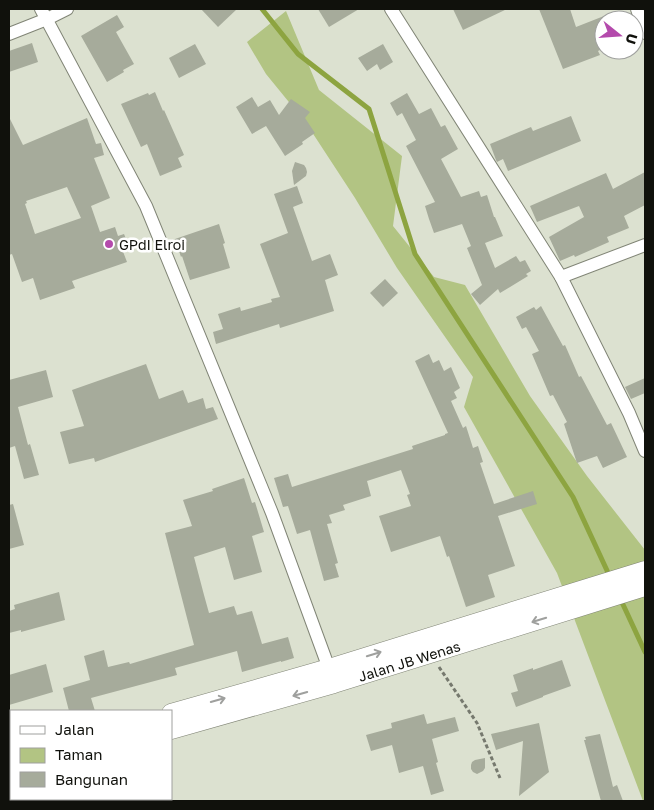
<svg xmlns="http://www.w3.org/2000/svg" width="654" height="810" font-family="'Golos Text',sans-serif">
  <rect width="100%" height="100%" fill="#dce1d0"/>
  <!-- green -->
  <polygon fill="#b2c483" points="286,11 319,90 402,156 393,226 434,277 465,285 530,396 587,476 645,550 645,801 643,801 557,573 464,407 473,377 397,268 355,198 306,123 266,74 247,42"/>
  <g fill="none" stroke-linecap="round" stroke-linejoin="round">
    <!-- stream -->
    <g stroke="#8da440" stroke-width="5">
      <polyline points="262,9 298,54 369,109 415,254 573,497 610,577"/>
      <polyline points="620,598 645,652"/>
    </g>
  </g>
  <!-- building -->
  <g fill="#a6ab9b" fill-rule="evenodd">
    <polygon points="201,9 237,9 218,27"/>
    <polygon points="318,9 359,9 329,27"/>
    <polygon points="453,9 507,9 463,30"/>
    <polygon points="539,9 570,9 576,27 604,16 604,48 598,51 600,55 563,69"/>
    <polygon points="117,15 124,27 116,32 134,64 123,70 124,72 107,82 81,36"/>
    <polygon points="32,43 38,62 9,72 9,51"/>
    <polygon points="195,44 206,64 179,78 169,58"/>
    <polygon points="383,44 393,62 380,70 377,64 367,71 358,58"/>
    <polygon points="155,92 163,111 164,110 184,155 178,158 182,167 160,176 147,144 141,147 121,104 148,93 149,95"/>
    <polygon points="407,93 419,114 431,108 441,127 445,125 458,149 441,159 461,197 479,191 481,197 487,195 494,217 495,217 503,236 485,243 495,268 516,256 520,262 525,260 531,271 526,274 528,276 500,293 498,289 480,305 471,294 482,285 467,248 471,246 462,224 434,233 429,219 425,206 435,202 406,146 416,140 402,113 397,116 390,103"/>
    <polygon points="252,97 258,107 270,100 279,115 291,99 310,112 305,118 315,133 302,142 303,144 285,156 266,126 252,134 236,107"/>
    <polygon points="571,116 581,141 508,171 503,159 497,162 496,160 490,144 531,127 533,131"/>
    <path d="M9,117L23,145L87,118L96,144L101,143L104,155L94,158L110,198L91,206L100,232L115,227L118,236L124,234L129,246L122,249L127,262L72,281L75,288L40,300L33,278L22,282L12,254L9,255ZM67,187L81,218L35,234L25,204L27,203L26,201Z"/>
    <polygon points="295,162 304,165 306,168 307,172 306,176 294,185 292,171"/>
    <polygon points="645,172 645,205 624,216 629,228 607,237 609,242 575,257 574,255 560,261 549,237 584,217 579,206 537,222 530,206 606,173 613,189"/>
    <polygon points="297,186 303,203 293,207 312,261 330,254 338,275 325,280 334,311 280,328 279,324 216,344 213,332 223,329 218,314 240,307 241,311 272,302 271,299 280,297 260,244 288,233 274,194"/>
    <polygon points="219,224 225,243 223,244 230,268 190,280 182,256 181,257 175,239"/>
    <polygon points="385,279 398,293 383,307 370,293"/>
    <polygon points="541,306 563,346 565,345 579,377 581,376 607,425 611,423 627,457 603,468 597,456 577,463 564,424 567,422 553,395 550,396 532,354 539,351 526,327 522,329 516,317 534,307 536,310"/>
    <polygon points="429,354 433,363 439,360 444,371 451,367 460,388 454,392 457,398 451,401 463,428 466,426 473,448 478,446 483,462 480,463 494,504 533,491 537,504 498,516 515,566 488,575 495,597 466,607 449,556 447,557 440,536 391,552 379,516 411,506 407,495 410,494 401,470 367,481 371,496 343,505 345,510 329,515 332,523 327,524 338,563 335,564 339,577 324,581 310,530 297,534 288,506 283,507 274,478 288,474 292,487 413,449 412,446 445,435 445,434 448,433 415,361"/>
    <polygon points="146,364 159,399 183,390 188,403 203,398 206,409 213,407 218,419 95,462 94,458 69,464 60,432 84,426 72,390"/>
    <polygon points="46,370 53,397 18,407 28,445 30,444 39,475 24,479 15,446 9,448 9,380"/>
    <polygon points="645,378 645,393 631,399 625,387"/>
    <polygon points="244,478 252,503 255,502 264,532 252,536 262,572 234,580 225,547 194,557 204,595 209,613 234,606 237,615 252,611 262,644 288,637 294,658 281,662 281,661 242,672 237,651 175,668 177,675 91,698 95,711 69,711 63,688 90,680 84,656 104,650 108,667 129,662 130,664 194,645 165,533 192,526 183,500 213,491 212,489"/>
    <polygon points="13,504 24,545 9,549 9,505"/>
    <polygon points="59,592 65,620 21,632 21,630 9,633 9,611 15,609 14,605"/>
    <polygon points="562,660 571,686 543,696 543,697 516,707 511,693 518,691 513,675 533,668 533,670"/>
    <polygon points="46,664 53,692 9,705 9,675"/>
    <polygon points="424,714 427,724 455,717 459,731 432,739 438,762 436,763 444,791 431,795 423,766 399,773 392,745 371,751 366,735 392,728 391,723"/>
    <polygon points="539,723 549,772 519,796 523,741 496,750 491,734"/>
    <polygon points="600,734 613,787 617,785 623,801 601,801 584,740 586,740 585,737"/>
    <polygon points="485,758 485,768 483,771 477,774 473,772 471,769 471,765 472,762 475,760"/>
  </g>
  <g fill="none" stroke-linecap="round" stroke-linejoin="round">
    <defs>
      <g id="street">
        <polyline points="41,9 146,206 272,513 331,674"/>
        <polyline points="391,9 561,277 629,413 645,451"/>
        <polyline points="637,9 645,33"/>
        <polyline points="9,34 47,19 67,9"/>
        <polyline points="561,277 645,245"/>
        <polyline points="9,784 11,791"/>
      </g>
      <g id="secondary">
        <polyline points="171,713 329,668 645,570"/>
        <path id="s1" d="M171,730L334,684L645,587"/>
        <polyline points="9,758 11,757"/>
        <polyline points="9,777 11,777"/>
      </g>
    </defs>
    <!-- street casing -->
    <use href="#street" stroke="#818576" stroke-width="14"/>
    <!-- secondary casing -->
    <use href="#secondary" stroke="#818576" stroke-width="19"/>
    <!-- path -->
    <polyline stroke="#76796e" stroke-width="3" stroke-dasharray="4 2.5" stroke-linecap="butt" points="439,667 477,723 500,778"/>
    <!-- street -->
    <use href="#street" stroke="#fff" stroke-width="12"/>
    <!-- secondary -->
    <use href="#secondary" stroke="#fff" stroke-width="18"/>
  </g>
  <!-- one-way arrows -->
  <defs><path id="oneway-shaft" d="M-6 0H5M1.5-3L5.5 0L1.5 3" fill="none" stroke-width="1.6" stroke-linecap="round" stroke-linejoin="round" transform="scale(1.25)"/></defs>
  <g stroke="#9fa09e">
    <use href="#oneway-shaft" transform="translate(539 620) rotate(163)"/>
    <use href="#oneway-shaft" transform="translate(374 654) rotate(-17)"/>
    <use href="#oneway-shaft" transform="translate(300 694) rotate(164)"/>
    <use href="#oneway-shaft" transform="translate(218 700) rotate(-16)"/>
  </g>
  <!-- markers -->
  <circle fill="#b44aac" stroke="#fff" stroke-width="2" cx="109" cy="244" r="5"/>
  <g text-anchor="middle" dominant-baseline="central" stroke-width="5" stroke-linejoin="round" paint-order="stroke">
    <!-- poi labels -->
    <g font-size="14" fill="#10110c" stroke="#fff" text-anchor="start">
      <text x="119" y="244">GPdI Elroi</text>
    </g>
    <!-- street labels -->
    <g font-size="14" fill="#10110c" stroke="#fff">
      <text stroke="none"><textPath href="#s1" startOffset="248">Jalan JB Wenas</textPath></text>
    </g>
  </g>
  <!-- border -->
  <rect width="654" height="810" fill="none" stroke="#10110c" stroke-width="20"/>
  <!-- legend -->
  <rect x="10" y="710" width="162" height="90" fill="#ffffff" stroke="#9fa09e"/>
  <rect x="20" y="726" width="25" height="8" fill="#ffffff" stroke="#9fa09e"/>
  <text x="55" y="735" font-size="15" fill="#10110c">Jalan</text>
  <rect x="20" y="748" width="25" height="15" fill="#b2c483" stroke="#9fa09e"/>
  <text x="55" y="760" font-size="15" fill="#10110c">Taman</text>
  <rect x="20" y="772" width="25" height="15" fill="#a6ab9b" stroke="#9fa09e"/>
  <text x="55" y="785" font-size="15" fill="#10110c">Bangunan</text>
  <!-- north arrow -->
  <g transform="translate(619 35) rotate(107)"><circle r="24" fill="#ffffff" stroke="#9fa09e"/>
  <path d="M0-4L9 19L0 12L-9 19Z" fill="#b44aac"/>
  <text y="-8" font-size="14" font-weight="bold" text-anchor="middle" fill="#10110c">U</text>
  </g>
</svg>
